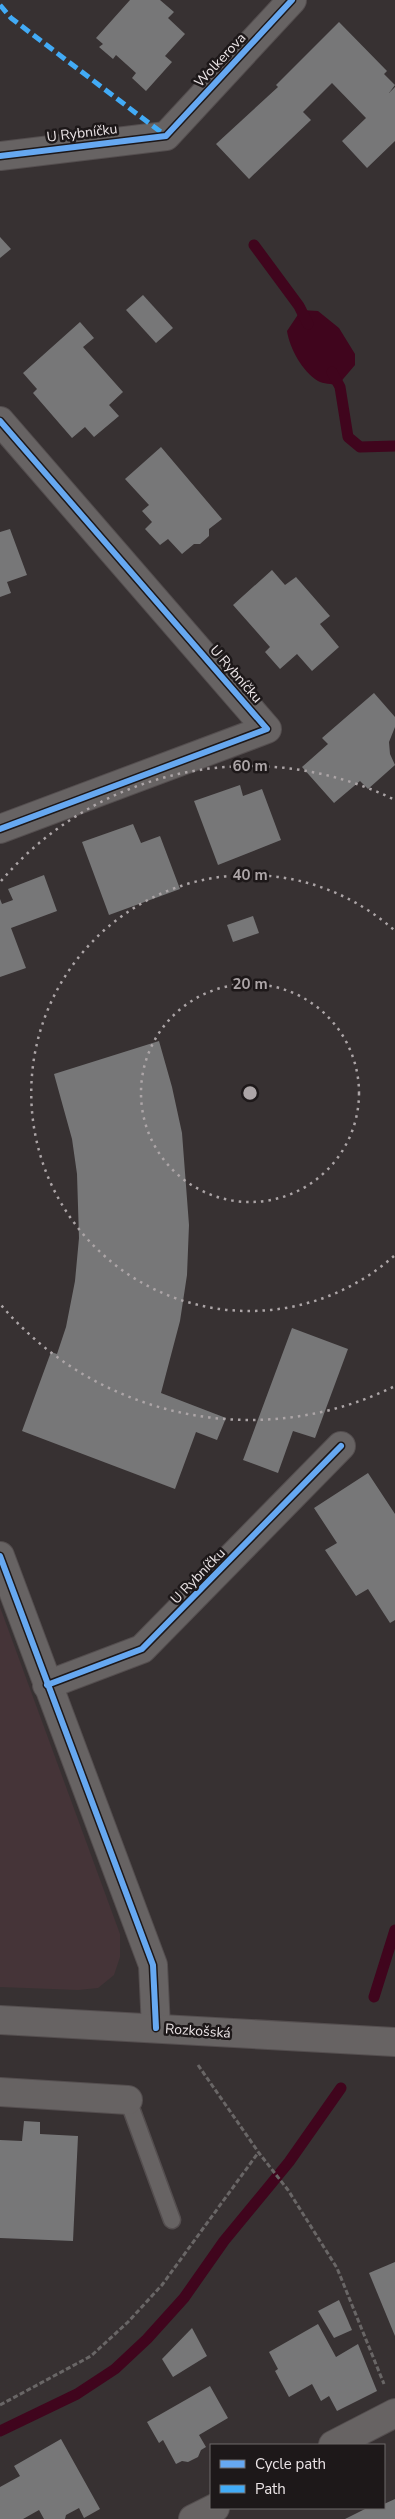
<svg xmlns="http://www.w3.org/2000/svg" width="395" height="2519" font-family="'Nunito Sans',sans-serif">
  <rect width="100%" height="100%" fill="#373132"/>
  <!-- built -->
  <polygon fill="#453438" points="0,1607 120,1934 120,1957 114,1975 98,1988 78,1990 0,1987"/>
  <!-- water -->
  <path fill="#40051d" d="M301,310L318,311L339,328L355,354V365L338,385C332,384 323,384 318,381C302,371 290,349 287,331Z"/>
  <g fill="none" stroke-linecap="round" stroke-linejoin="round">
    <!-- stream -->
    <g stroke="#40051d" stroke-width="11">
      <polyline points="254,245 299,306 308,324"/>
      <polyline points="332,372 340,387 348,437 360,447 395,446"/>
      <polyline points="374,1997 395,1930"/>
      <polyline points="0,2431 77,2394 115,2369 147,2339 184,2298 224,2241 289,2162 341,2088"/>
    </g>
  </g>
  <!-- building -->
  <g fill="#777778">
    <polygon points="130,0 160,0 174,12 168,18 185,34 165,56 172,62 146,91 132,78 136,73 116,55 113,59 99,47 103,44 96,38"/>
    <polygon points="339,22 387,71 384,74 395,85 389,93 395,87 395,141 367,168 342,141 366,118 332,83 303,112 311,120 249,179 216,144 278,87 276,85"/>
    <polygon points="0,237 11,249 0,258"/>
    <polygon points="143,295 173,328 156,343 126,310"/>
    <polygon points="80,322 94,338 83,347 123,392 109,405 119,416 94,437 85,427 72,438 33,393 37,389 23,373"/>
    <polygon points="161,447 222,519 209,529 209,536 200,544 194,544 182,554 168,539 160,545 145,529 152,522 142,511 149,505 125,479"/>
    <polygon points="10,529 27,575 7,582 11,593 0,597 0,532"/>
    <polygon points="272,570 285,585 296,577 330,616 320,624 339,647 312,671 297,654 280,669 265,652 270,647 233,605"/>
    <polygon points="374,693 395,717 395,727 389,742 390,754 395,765 368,789 360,781 334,803 302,767 328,744 322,738"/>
    <polygon points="240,785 243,796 262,789 281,840 218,865 194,801"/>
    <polygon points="133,824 141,843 160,836 180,889 109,915 82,842"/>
    <polygon points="44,875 57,911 11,928 26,968 0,977 0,899 2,904 13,900 8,889"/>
    <polygon points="253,916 259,933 233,942 227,925"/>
    <polygon points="159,1041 172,1087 182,1133 189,1225 187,1275 180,1321 161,1393 226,1418 217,1440 196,1432 175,1489 22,1431 51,1352 57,1354 66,1327 75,1281 79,1238 77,1174 72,1139 54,1074"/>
    <polygon points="292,1328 348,1349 315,1438 293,1431 278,1473 243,1460"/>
    <polygon points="368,1473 395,1514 395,1620 390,1623 368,1589 356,1596 325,1550 337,1543 314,1508"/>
    <polygon points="24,2121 40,2122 40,2134 78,2136 73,2241 0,2238 0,2140 22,2141"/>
    <polygon points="395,2262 395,2336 369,2273"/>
    <polygon points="339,2300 352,2330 334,2338 318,2311"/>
    <polygon points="318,2324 336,2357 358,2344 377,2391 337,2411 329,2396 321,2401 312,2384 289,2397 275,2371 278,2369 269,2352"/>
    <polygon points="192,2328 207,2356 173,2377 162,2359"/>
    <polygon points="210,2386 228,2418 199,2435 206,2447 201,2450 198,2457 188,2462 182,2461 176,2464 163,2440 159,2443 147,2422"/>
    <polygon points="61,2439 100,2509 84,2518 79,2508 66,2515 65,2519 44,2519 39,2510 23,2519 0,2519 0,2487 20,2476 14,2466"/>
    <polygon points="395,2499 395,2519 345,2519 367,2508 384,2508 384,2504"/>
  </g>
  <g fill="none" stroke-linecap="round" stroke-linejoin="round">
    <defs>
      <polyline id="service" points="128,2100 172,2220"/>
      <g id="minor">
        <polyline points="0,156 166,136 292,0"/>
        <polyline points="0,421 267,729 0,829"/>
        <polyline points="0,1556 153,1965 156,2028"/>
        <polyline points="47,1685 142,1649 341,1446"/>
        <polyline points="0,2020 395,2042"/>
        <polyline points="0,2092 128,2100"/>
        <polyline points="333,2445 395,2413"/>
        <polyline points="193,2519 215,2508"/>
      </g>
    </defs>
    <!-- service casing -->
    <use href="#service" stroke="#544e4f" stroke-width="19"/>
    <!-- minor casing -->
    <use href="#minor" stroke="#544e4f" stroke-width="30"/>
    <!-- path -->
    <g stroke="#696666" stroke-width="3" stroke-dasharray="5 2.5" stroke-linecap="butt">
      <polyline points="198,2065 259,2153 288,2190 337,2268 384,2384"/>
      <polyline points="0,2405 91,2356 128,2322 162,2285 258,2153"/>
    </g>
    <!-- service -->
    <use href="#service" stroke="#676363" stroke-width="16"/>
    <!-- minor -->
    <use href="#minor" stroke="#676363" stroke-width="28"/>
    <!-- quiet -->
    <polyline stroke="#42abf6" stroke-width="5" stroke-dasharray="10 5" stroke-linecap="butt" points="0,5 11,18 166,136"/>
    <defs>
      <g id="cycleway">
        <polyline points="0,156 166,136 292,0"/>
        <polyline points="0,421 267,729 0,829"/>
        <polyline points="0,1556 153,1965 156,2028"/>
        <polyline points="47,1685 142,1649 341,1446"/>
      </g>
    </defs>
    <!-- cycleway casing -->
    <use href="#cycleway" stroke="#1d1819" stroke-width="9"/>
    <!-- cycleway -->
    <use href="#cycleway" stroke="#66a8f1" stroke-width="6"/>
  </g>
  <!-- distance rings -->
  <g fill="none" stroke="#aca5a7" stroke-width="2.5" stroke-dasharray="2.5 5">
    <circle cx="250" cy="1093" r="109"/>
    <path d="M394 1256A218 218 0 1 1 394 930"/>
    <path d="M393 1387A327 327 0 0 1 1 1305M1 881A327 327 0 0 1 393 799"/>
  </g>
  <g text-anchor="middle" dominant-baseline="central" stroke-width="5" stroke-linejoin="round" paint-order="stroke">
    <!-- street labels -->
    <g font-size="14" fill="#ebe4e6" stroke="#1d1819">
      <text transform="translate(220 60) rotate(-47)">Wolkerova</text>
      <text transform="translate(82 133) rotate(-7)">U Rybníčku</text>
      <text transform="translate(236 674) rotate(49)">U Rybníčku</text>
      <text transform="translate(198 1576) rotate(-46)">U Rybníčku</text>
      <text transform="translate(198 2031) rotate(4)">Rozkošská</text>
    </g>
  </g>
  <circle cx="250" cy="1093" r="8" fill="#aca5a7" stroke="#1d1819" stroke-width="2.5"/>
  <g font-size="15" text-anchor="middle" font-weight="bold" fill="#aca5a7" stroke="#1d1819" stroke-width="5" stroke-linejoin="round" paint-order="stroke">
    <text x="250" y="771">60 m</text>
    <text x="250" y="880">40 m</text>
    <text x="250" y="989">20 m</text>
  </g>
  <!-- legend -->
  <rect x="210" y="2444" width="175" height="65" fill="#1d1819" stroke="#6f6a6b"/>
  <rect x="220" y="2460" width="25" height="8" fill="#66a8f1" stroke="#6f6a6b"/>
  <text x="255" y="2469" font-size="15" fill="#ebe4e6">Cycle path</text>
  <rect x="220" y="2485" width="25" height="8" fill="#42abf6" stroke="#6f6a6b"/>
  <text x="255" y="2494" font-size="15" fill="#ebe4e6">Path</text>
</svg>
